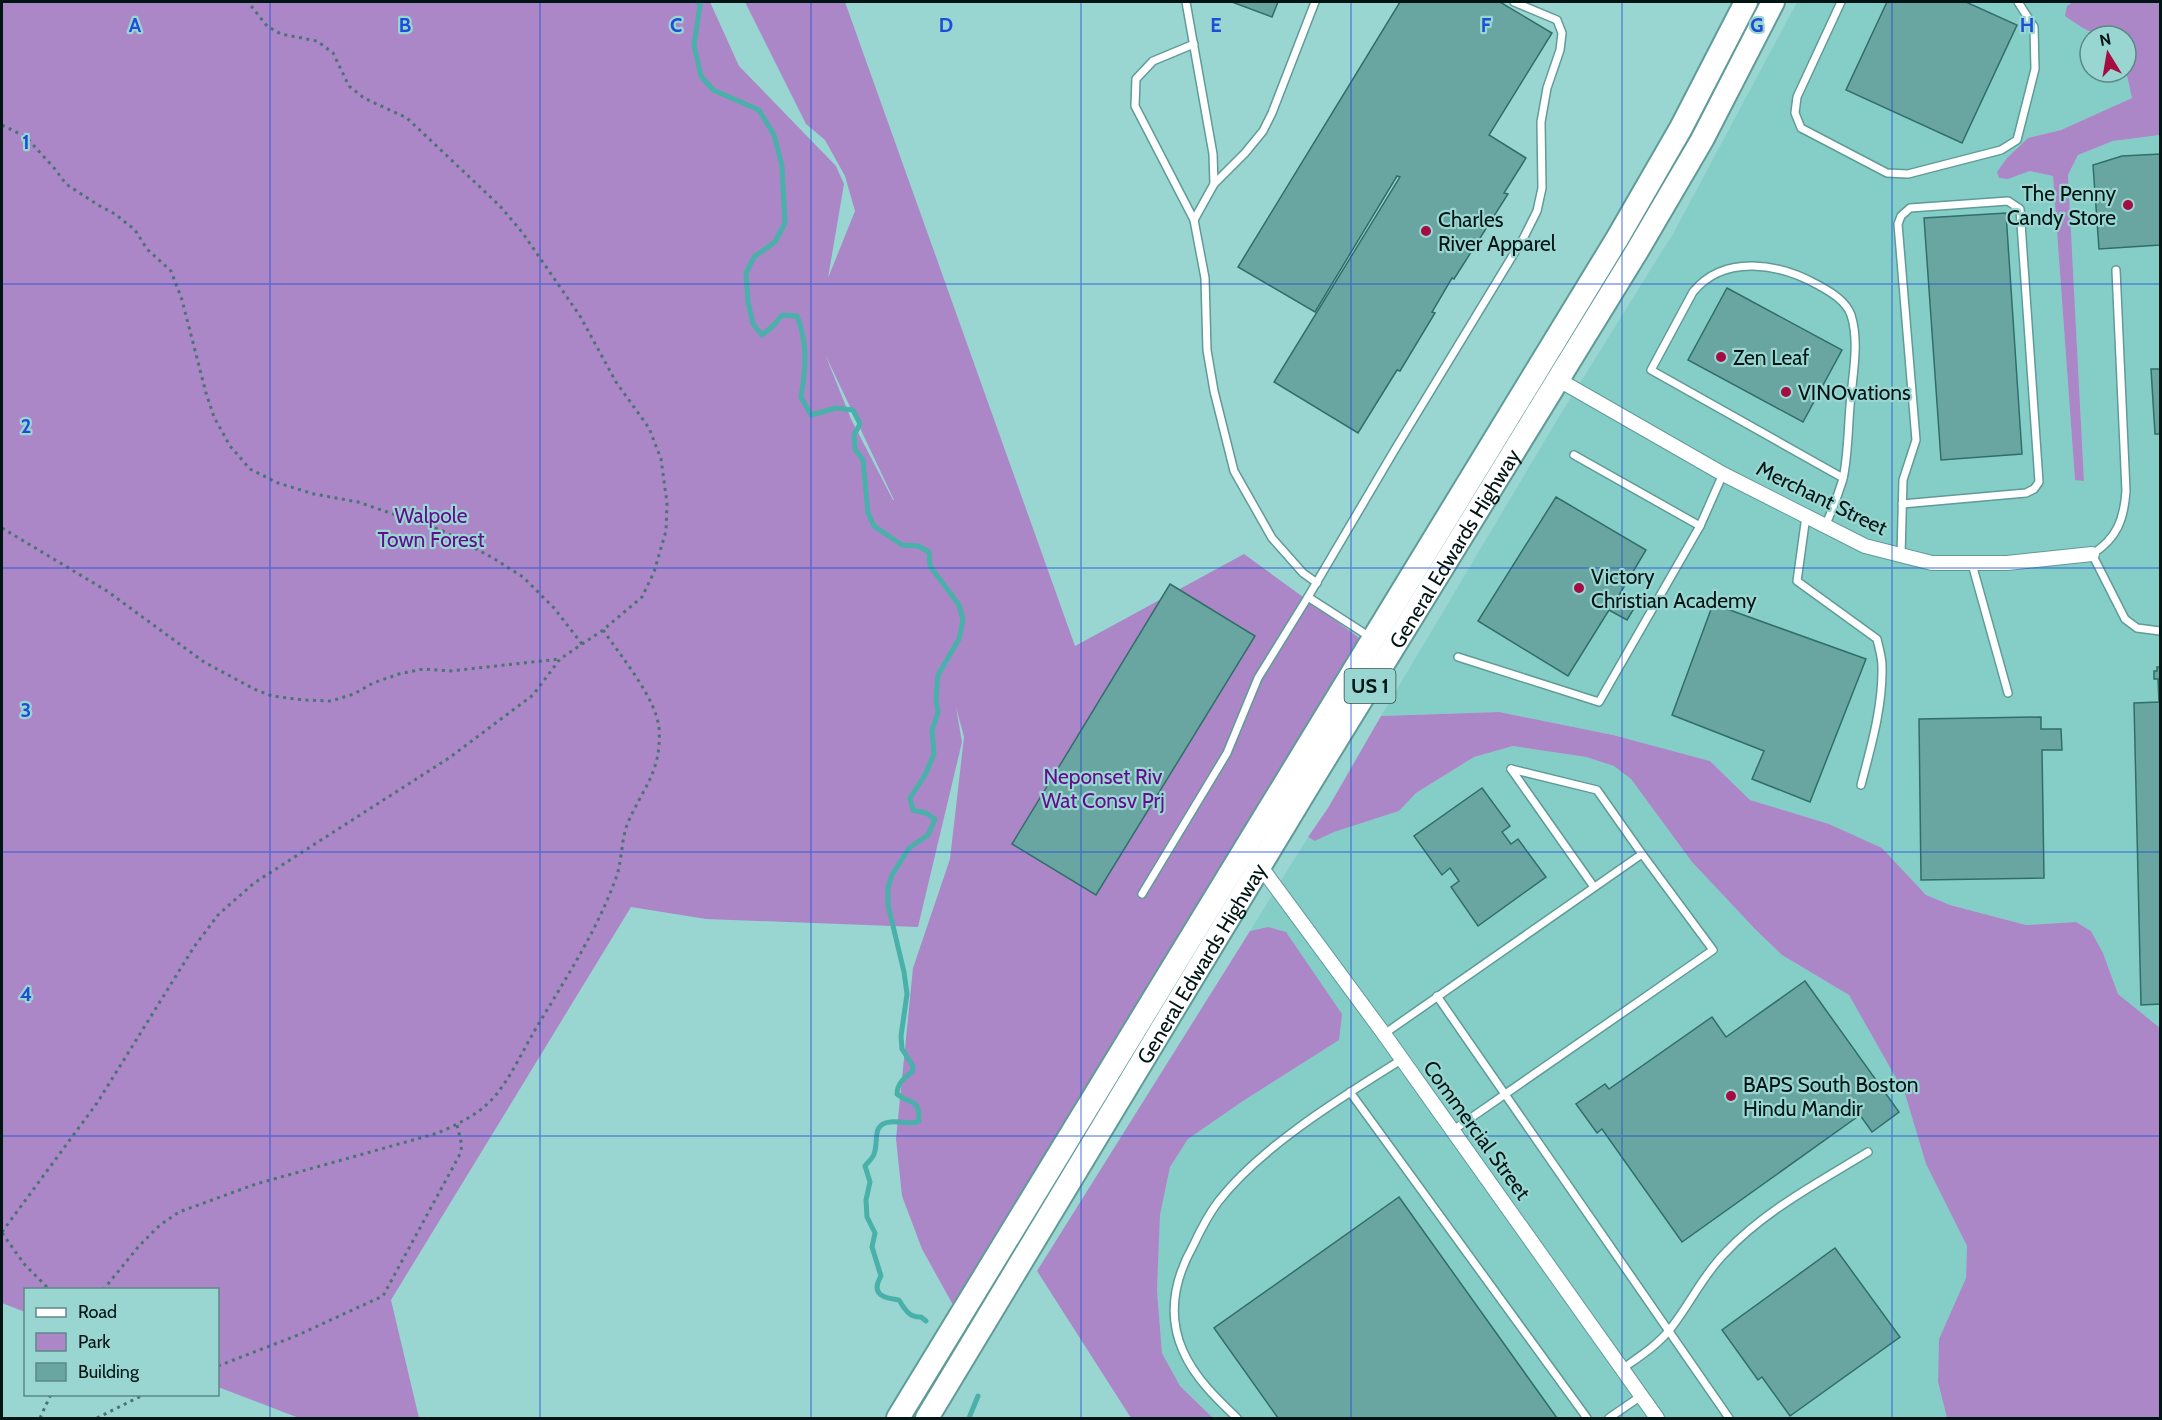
<svg xmlns="http://www.w3.org/2000/svg" width="2162" height="1420" font-family="Cabin,sans-serif">
  <rect width="100%" height="100%" fill="#99d6d2"/>
  <!-- built -->
  <g fill="#85cec8">
    <polygon points="1797,2 2073,2 2067,6 2086,30 2100,36 2090,36 2090,72 2126,71 2132,98 2061,130 2028,138 1999,178 2008,179 2030,171 2053,176 2075,480 2084,480 2068,175 2078,155 2113,141 2160,135 2160,1028 2118,994 2103,953 2091,931 2076,922 2026,925 1950,905 1926,895 1882,848 1829,824 1750,800 1710,761 1613,735 1499,712 1381,716 1560,415 1674,232"/>
    <polygon points="1513,746 1586,757 1614,766 1623,771 1631,779 1692,862 1755,929 1782,955 1849,995 1905,1094 1926,1164 1967,1246 1966,1278 1939,1339 1938,1382 1947,1418 1213,1418 1180,1386 1162,1353 1157,1290 1160,1215 1170,1167 1188,1139 1243,1101 1268,927 1250,931 1308,837 1316,841 1334,832 1399,811 1416,793 1474,757"/>
  </g>
  <!-- green -->
  <g fill="#ac87c8" fill-rule="evenodd">
    <path d="M2,2H710L739,66L836,166L844,184L828,278L855,211L845,176L825,140L806,124L745,2H845L1075,646L1244,554L1365,642L953,1305L922,1249L902,1196L896,1139L913,968L950,859L964,737L956,707L962,742L918,927L706,919L631,907L391,1300L419,1418H299L218,1387V1290H26L25,1312L2,1303ZM825,354L894,500H893L851,419Z"/>
    <path d="M2073,2H2160V135L2113,141L2078,155L2068,175L2084,481L2075,480L2053,176L2030,171L2008,179L1999,178L1997,172L2007,158L2028,138L2061,130L2132,98L2126,71V36C2094,36 2091,34 2065,16L2067,6Z"/>
    <polygon points="1499,712 1613,735 1710,761 1750,800 1829,824 1882,848 1926,895 1950,905 2026,925 2076,922 2091,931 2103,953 2118,994 2160,1028 2160,1418 1947,1418 1938,1382 1939,1339 1966,1278 1967,1246 1926,1164 1905,1094 1849,995 1782,955 1755,929 1692,862 1631,779 1614,766 1586,757 1513,746 1474,757 1416,793 1399,811 1334,832 1315,841 1308,837 1328,808 1381,716"/>
    <polygon points="1268,927 1286,932 1342,1014 1339,1040 1243,1101 1188,1139 1170,1167 1160,1215 1157,1290 1162,1353 1180,1386 1213,1418 1131,1418 1037,1271 1250,931"/>
  </g>
  <g fill="none" stroke-linecap="round" stroke-linejoin="round">
    <!-- stream -->
    <g stroke="#49b0aa" stroke-width="5">
      <path d="M698,2L700,5L694,45L701,76L713,90L759,110L774,135L782,166L785,223L775,242L754,257L746,273L748,302L753,324L762,335L774,325L782,315L797,316C808,344 806,368 801,397L811,415L836,408L853,410L860,424L854,435L855,449L863,460L868,513L874,526L902,545L918,546L929,552L930,566L959,605L963,620L959,639L938,675L936,699L938,712L932,730L934,754L925,775L910,798L913,810L926,813L935,819L928,835L909,848L892,875L888,887V905L904,972L907,994L901,1036L902,1049L913,1066L912,1072C904,1078 897,1084 897,1094C911,1106 919,1096 919,1121C910,1126 901,1120 890,1122C871,1124 879,1142 874,1154C873,1158 868,1162 865,1166L870,1182L866,1200L867,1217L875,1233L872,1247L881,1276C870,1295 884,1298 899,1300C905,1310 910,1318 921,1317L926,1321"/>
      <polyline points="969,1418 978,1396"/>
    </g>
  </g>
  <!-- building -->
  <g fill="#69a5a1" stroke="#316e6a" stroke-width="1.5">
    <polygon points="1232,2 1278,2 1272,17"/>
    <polygon points="1400,2 1500,2 1552,33 1489,135 1526,158 1504,193 1508,194 1454,279 1452,278 1432,312 1435,313 1400,371 1397,370 1358,433 1274,382 1400,177 1397,176 1315,312 1238,267"/>
    <polygon points="1887,2 1966,2 2017,25 1962,143 1846,90"/>
    <polygon points="2160,154 2160,245 2099,249 2093,165 2122,156"/>
    <polygon points="2006,213 2022,454 1941,460 1924,218"/>
    <polygon points="1727,288 1842,350 1803,422 1688,360"/>
    <polygon points="2151,369 2160,369 2160,434 2155,434"/>
    <polygon points="1556,497 1646,550 1619,595 1636,605 1627,620 1609,610 1568,676 1478,621"/>
    <polygon points="1170,584 1255,636 1096,895 1012,844"/>
    <polygon points="1713,604 1866,659 1810,802 1752,779 1764,751 1672,715"/>
    <polygon points="2157,667 2160,667 2160,1004 2141,1005 2134,703 2159,702 2158,679 2154,679 2154,671 2157,671"/>
    <polygon points="2041,717 2041,729 2061,729 2062,750 2042,750 2044,878 1921,880 1919,719"/>
    <polygon points="1482,788 1510,826 1502,832 1511,844 1518,839 1546,877 1478,926 1451,887 1459,881 1450,868 1442,875 1414,836"/>
    <polygon points="1805,981 1899,1112 1872,1132 1860,1115 1682,1242 1602,1129 1597,1133 1576,1104 1605,1084 1609,1089 1712,1017 1726,1037"/>
    <polygon points="1399,1197 1557,1418 1278,1418 1214,1328"/>
    <polygon points="1835,1248 1900,1337 1790,1416 1762,1377 1758,1380 1722,1330"/>
  </g>
  <g fill="none" stroke-linecap="round" stroke-linejoin="round">
    <defs>
      <g id="lane">
        <polyline points="1186,2 1213,154 1214,184"/>
        <polyline points="1315,2 1272,113 1263,131 1245,153 1214,184 1194,220 1205,278 1207,350 1214,391 1234,471 1272,538 1303,573 1317,583"/>
        <polyline points="1841,2 1797,97 1795,113 1801,128 1887,173 1908,174 2001,150 2017,140 2035,69 2034,27 2018,2"/>
        <polyline points="1194,44 1153,61 1136,79 1135,106 1194,220"/>
        <path d="M2116,270L2126,491C2124,519 2117,539 2092,554L2125,619L2137,628L2160,631"/>
        <polyline points="1574,455 1700,526"/>
        <path d="M1806,516L1797,581L1877,639C1879,648 1882,657 1882,666C1883,706 1871,747 1861,785"/>
        <path d="M1825,526C1832,511 1838,495 1843,479C1848,456 1848,430 1850,406C1852,378 1860,343 1851,315C1846,301 1831,292 1818,285C1779,263 1724,254 1693,292L1651,370L1843,478"/>
        <polyline points="1901,555 1903,480 1916,440 1898,224 1901,216 1910,208 2008,201 2020,209 2039,482 2034,489 2026,493 1902,504"/>
        <polyline points="1972,564 2008,693"/>
        <polyline points="1308,597 1394,451 1524,237 1537,211 1542,188 1541,122 1547,88 1560,50 1562,33 1557,20 1514,2"/>
        <polyline points="1458,657 1599,702 1700,526 1723,474"/>
        <polyline points="1511,769 1594,887"/>
        <polyline points="1142,894 1227,753 1258,678 1308,597 1370,637"/>
        <polyline points="1437,996 1729,1418"/>
        <polyline points="1384,1034 1642,854 1597,790 1511,769"/>
        <polyline points="1350,1092 1587,1418"/>
        <polyline points="1452,1131 1713,950 1642,854"/>
        <path d="M1622,1369C1639,1357 1658,1345 1671,1328C1690,1304 1703,1275 1725,1253C1764,1211 1819,1182 1868,1152"/>
        <path d="M1237,1418C1216,1398 1195,1378 1183,1351C1167,1315 1175,1278 1193,1246C1200,1231 1208,1215 1218,1202C1260,1147 1342,1097 1401,1060"/>
        <polyline points="1609,1418 1641,1396"/>
      </g>
      <g id="street">
        <polyline points="1559,380 1723,474 1865,546 1932,563 2007,563 2092,554"/>
        <polyline points="1261,867 1384,1034 1657,1418"/>
      </g>
      <g id="primary">
        <polyline points="898,1418 1617,239 1681,128 1746,2"/>
        <path id="s1" d="M927,1418L1310,783L1637,251L1702,140L1773,2"/>
      </g>
    </defs>
    <!-- lane casing -->
    <use href="#lane" stroke="#5f9b97" stroke-width="10"/>
    <!-- street casing -->
    <use href="#street" stroke="#5f9b97" stroke-width="16"/>
    <!-- primary casing -->
    <use href="#primary" stroke="#5f9b97" stroke-width="26"/>
    <!-- path -->
    <g stroke="#4b7371" stroke-width="3" stroke-dasharray="3 4.5" stroke-linecap="butt">
      <polyline points="2,125 26,137 55,169 66,184 98,205 115,214 135,230 147,249 171,271 182,300 206,393 214,417 230,446 250,469 278,483 314,494 358,502 443,531 493,558 523,577 554,608 582,644"/>
      <polyline points="2,528 107,591 204,662 254,689 272,696 303,700 331,701 354,694 373,683 399,674 423,669 450,671 560,659"/>
      <polyline points="2,1232 97,1103 194,947 218,915 254,883 449,758 533,695 560,659 603,630"/>
      <polyline points="2,1233 25,1265 50,1290"/>
      <path d="M103,1290L139,1246L160,1225L179,1212L256,1184L438,1133C458,1124 480,1114 495,1096C511,1077 522,1052 535,1030C564,981 596,933 616,878C622,862 621,842 627,825C642,788 662,773 659,728C656,698 620,655 603,630L642,597L654,572L666,531L667,503L661,459L649,428L616,382L580,316L522,232L500,206L407,118L364,98L349,86L333,53L317,41L281,34L267,26L248,2"/>
      <polyline points="218,1366 298,1335 383,1296 459,1156 462,1146 457,1125"/>
      <polyline points="40,1418 51,1394"/>
      <polyline points="97,1418 145,1394"/>
    </g>
    <!-- lane -->
    <use href="#lane" stroke="#fff" stroke-width="7"/>
    <!-- street -->
    <use href="#street" stroke="#fff" stroke-width="14"/>
    <!-- primary -->
    <use href="#primary" stroke="#fff" stroke-width="22"/>
  </g>
  <!-- grid -->
  <path fill="none" stroke="#1d4ed8" stroke-width="1.5" stroke-opacity="0.55" d="M270,2V1418M540,2V1418M811,2V1418M1081,2V1418M1351,2V1418M1622,2V1418M1892,2V1418M2,284H2160M2,568H2160M2,852H2160M2,1136H2160"/>
  <!-- markers -->
  <g fill="#a50d42" stroke="#99d6d2" stroke-width="2">
    <circle cx="2128" cy="205" r="6"/>
    <circle cx="1426" cy="231" r="6"/>
    <circle cx="1721" cy="357" r="6"/>
    <circle cx="1786" cy="392" r="6"/>
    <circle cx="1579" cy="588" r="6"/>
    <circle cx="1731" cy="1096" r="6"/>
  </g>
  <g text-anchor="middle" dominant-baseline="central" stroke-width="4.5" stroke-linejoin="round" paint-order="stroke">
    <!-- shield labels -->
    <rect fill="#99d6d2" stroke="#2e4f4d" stroke-width="1.5" x="1344.5" y="669" width="51" height="34" rx="4.5"/>
    <g font-size="20" font-weight="bold" fill="#001514">
      <text x="1370" y="686">US 1</text>
    </g>
    <!-- poi labels -->
    <g font-size="21" fill="#001514" stroke="#99d6d2" text-anchor="start">
      <text x="2116" y="193" text-anchor="end">The Penny<tspan x="2116" dy="24">Candy Store</tspan></text>
      <text x="1438" y="219">Charles<tspan x="1438" dy="24">River Apparel</tspan></text>
      <text x="1733" y="357">Zen Leaf</text>
      <text x="1798" y="392">VINOvations</text>
      <text x="1591" y="576">Victory<tspan x="1591" dy="24">Christian Academy</tspan></text>
      <text x="1743" y="1084">BAPS South Boston<tspan x="1743" dy="24">Hindu Mandir</tspan></text>
    </g>
    <!-- street labels -->
    <g font-size="21" fill="#001514" stroke="#99d6d2">
      <text transform="translate(1822 498) rotate(26)">Merchant Street</text>
      <text stroke="none"><textPath href="#s1" startOffset="1017">General Edwards Highway</textPath></text>
      <text stroke="none"><textPath href="#s1" startOffset="531">General Edwards Highway</textPath></text>
      <text transform="translate(1477 1130) rotate(54)">Commercial Street</text>
    </g>
    <!-- park labels -->
    <g font-size="21" fill="#640d8e" stroke="#99d6d2">
      <text x="431" y="515">Walpole<tspan x="431" dy="24">Town Forest</tspan></text>
      <text x="1103" y="776">Neponset Riv<tspan x="1103" dy="24">Wat Consv Prj</tspan></text>
    </g>
  </g>
  <g font-size="20" text-anchor="middle" font-weight="bold" fill="#1d4ed8" stroke="#99d6d2" stroke-width="4.5" stroke-linejoin="round" paint-order="stroke">
    <text x="135" y="32">A</text>
    <text x="405" y="32">B</text>
    <text x="676" y="32">C</text>
    <text x="946" y="32">D</text>
    <text x="1216" y="32">E</text>
    <text x="1486" y="32">F</text>
    <text x="1757" y="32">G</text>
    <text x="2027" y="32">H</text>
    <text x="26" y="149">1</text>
    <text x="26" y="433">2</text>
    <text x="26" y="717">3</text>
    <text x="26" y="1001">4</text>
  </g>
  <!-- border -->
  <rect width="2162" height="1420" fill="none" stroke="#001514" stroke-width="6"/>
  <!-- legend -->
  <rect x="24" y="1288" width="195" height="108" fill="#99d6d2" stroke="#5c8986" stroke-width="1.5"/>
  <rect x="36" y="1308" width="30" height="9" fill="#ffffff" stroke="#5c8986" stroke-width="1.5"/>
  <text x="78" y="1318" font-size="18" fill="#001514">Road</text>
  <rect x="36" y="1333" width="30" height="18" fill="#ac87c8" stroke="#5c8986" stroke-width="1.5"/>
  <text x="78" y="1348" font-size="18" fill="#001514">Park</text>
  <rect x="36" y="1363" width="30" height="18" fill="#69a5a1" stroke="#5c8986" stroke-width="1.5"/>
  <text x="78" y="1378" font-size="18" fill="#001514">Building</text>
  <!-- north arrow -->
  <g transform="translate(2108 54) rotate(349)"><circle r="28" fill="#99d6d2" stroke="#5c8986" stroke-width="1.5"/>
  <path d="M0-4.5L10 22L0 15L-10 22Z" fill="#a50d42"/>
  <text y="-9" font-size="16" font-weight="bold" text-anchor="middle" fill="#001514">N</text>
  </g>
</svg>
